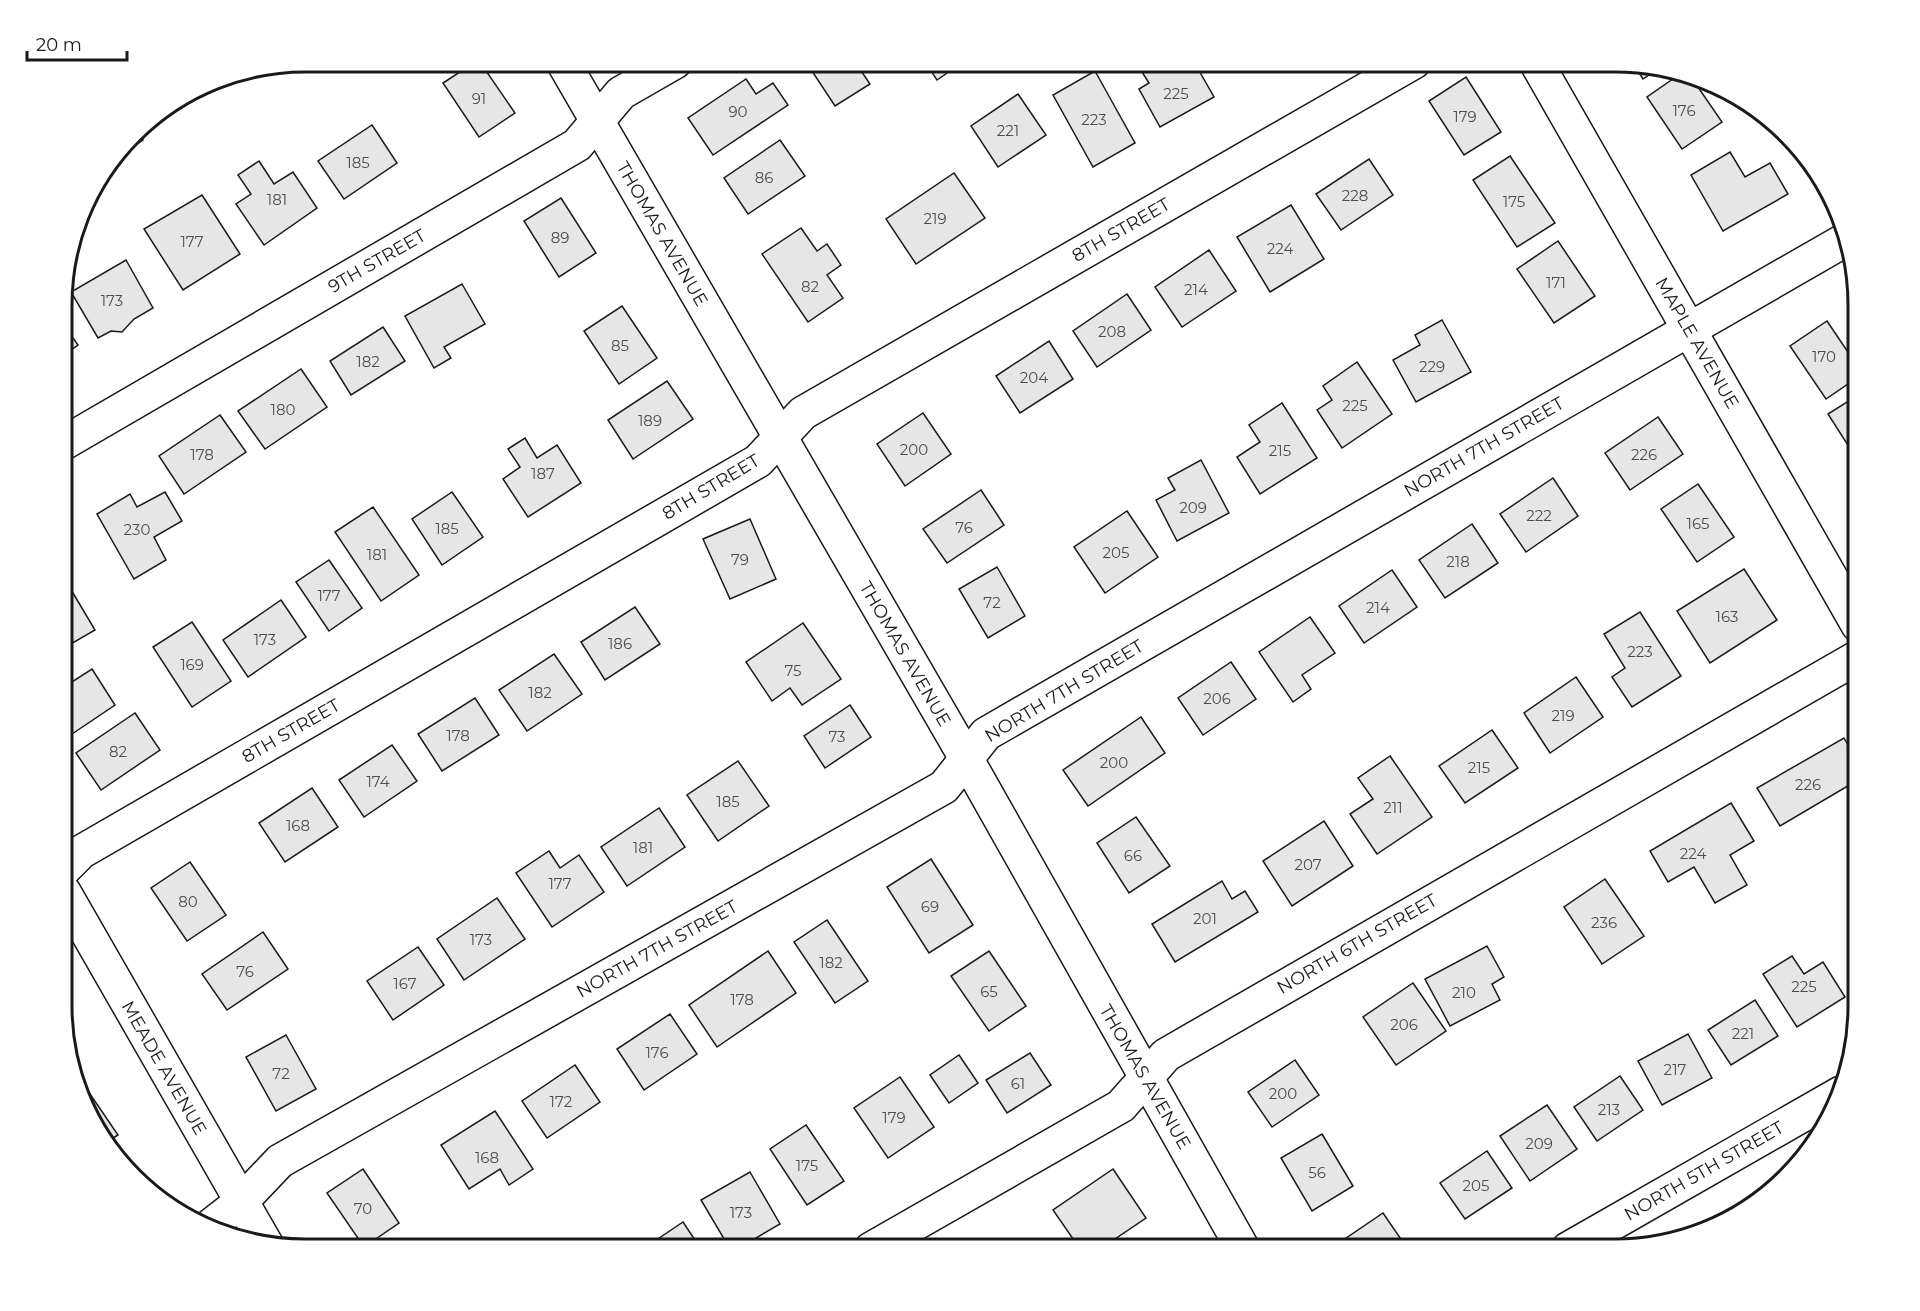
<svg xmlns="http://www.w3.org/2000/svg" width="1920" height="1311" font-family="Montserrat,sans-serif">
  <rect width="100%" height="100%" fill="#fff"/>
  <!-- building -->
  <g fill="#e6e6e6" stroke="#1a1a1a" stroke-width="1.5">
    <polygon points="475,62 480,62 515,113 479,137 443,83"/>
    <polygon points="806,62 855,62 870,84 835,106"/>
    <polygon points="925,62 963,62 937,80"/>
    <polygon points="1160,62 1194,62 1214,97 1160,127 1139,89 1149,83 1142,72"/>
    <polygon points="1256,62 1272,62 1260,69"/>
    <polygon points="1632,62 1659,68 1643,79"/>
    <polygon points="1095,71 1135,143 1093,167 1053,95"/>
    <polygon points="1683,72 1689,74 1722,122 1682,149 1647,97"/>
    <polygon points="1466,77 1501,132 1464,155 1429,101"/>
    <polygon points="746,79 756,94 773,83 788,105 713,155 688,118"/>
    <polygon points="1018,94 1046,135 998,167 971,126"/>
    <polygon points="372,125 397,163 344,199 318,161"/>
    <polygon points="138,131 143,140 118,157"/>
    <polygon points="780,140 805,176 748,214 724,178"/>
    <polygon points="1730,152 1745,177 1770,163 1788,194 1723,231 1691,175"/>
    <polygon points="1510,156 1555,223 1517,247 1473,180"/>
    <polygon points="1369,159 1393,195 1341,230 1316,194"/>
    <polygon points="259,161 274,184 293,172 317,208 264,245 236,204 251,194 238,175"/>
    <polygon points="954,173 985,218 916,264 886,219"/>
    <polygon points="202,195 240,254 183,290 144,229"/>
    <polygon points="561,198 596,253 559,277 524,221"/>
    <polygon points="1291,205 1324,259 1270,292 1237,237"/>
    <polygon points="801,228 817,251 827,244 841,265 827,275 843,298 808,322 762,254"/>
    <polygon points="1558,241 1595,296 1554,323 1517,269"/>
    <polygon points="1209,250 1236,291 1182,327 1155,287"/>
    <polygon points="126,260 153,308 134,319 122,332 111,331 98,338 71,292"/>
    <polygon points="462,284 485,324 444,347 451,358 434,368 405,316"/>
    <polygon points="1127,294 1151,330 1097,367 1073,331"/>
    <polygon points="622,306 657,358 619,384 584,331"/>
    <polygon points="1442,320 1471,372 1416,402 1393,360 1420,345 1415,335"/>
    <polygon points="1827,321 1858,367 1858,377 1826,399 1790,346"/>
    <polygon points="64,325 78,345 64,355"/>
    <polygon points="383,327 405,361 351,395 330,361"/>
    <polygon points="1049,341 1073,379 1020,413 996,376"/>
    <polygon points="1357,362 1392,414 1342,448 1317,410 1332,400 1323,386"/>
    <polygon points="301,369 327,407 265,449 238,411"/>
    <polygon points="667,381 693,419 633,459 608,420"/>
    <polygon points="1858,395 1858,461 1828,414"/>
    <polygon points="1282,403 1317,458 1260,494 1237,457 1260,442 1249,425"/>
    <polygon points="923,413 951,454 905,486 877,444"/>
    <polygon points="220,415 246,452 184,494 159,456"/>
    <polygon points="1658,417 1683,454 1630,490 1605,453"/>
    <polygon points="525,438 537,458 557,445 581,483 528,517 503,479 520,467 508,449"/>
    <polygon points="1201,460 1229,513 1177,541 1156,500 1175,490 1168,478"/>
    <polygon points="1553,478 1578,516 1526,552 1500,514"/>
    <polygon points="1698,484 1734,537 1697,562 1661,509"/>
    <polygon points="981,490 1004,525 947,563 923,529"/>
    <polygon points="165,492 182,521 154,537 166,560 134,579 97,514 130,494 137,507"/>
    <polygon points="452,492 483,537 442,565 412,519"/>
    <polygon points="373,507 419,575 381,601 335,532"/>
    <polygon points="1127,511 1158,557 1105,593 1074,547"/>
    <polygon points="750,519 776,579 730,599 703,539"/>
    <polygon points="1472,524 1498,563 1445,598 1419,560"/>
    <polygon points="329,560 362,608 329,631 296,582"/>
    <polygon points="997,567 1025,616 988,638 959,589"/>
    <polygon points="1744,569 1777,620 1710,663 1677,611"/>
    <polygon points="1392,570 1417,607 1364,643 1339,606"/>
    <polygon points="73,593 95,630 64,648 64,598"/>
    <polygon points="281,600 306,637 248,677 223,640"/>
    <polygon points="635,607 660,644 605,680 581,642"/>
    <polygon points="1640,612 1681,676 1632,707 1612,677 1625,668 1604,634"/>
    <polygon points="1310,617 1335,653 1302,675 1311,689 1293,702 1259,652"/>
    <polygon points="192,622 231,681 192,707 153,647"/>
    <polygon points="803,623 841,679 802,705 790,688 772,701 746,662"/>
    <polygon points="554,654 582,694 527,731 499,690"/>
    <polygon points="1231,662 1256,699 1203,735 1178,698"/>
    <polygon points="92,669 115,705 69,736 64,727 64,687"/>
    <polygon points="1576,677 1603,717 1550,753 1524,713"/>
    <polygon points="475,698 499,735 442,771 418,734"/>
    <polygon points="850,705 871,737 825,768 804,736"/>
    <polygon points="135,713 160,750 101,790 76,753"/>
    <polygon points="1141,717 1165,753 1088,806 1063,770"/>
    <polygon points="1492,730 1518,768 1465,803 1439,766"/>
    <polygon points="1844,738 1858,763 1858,780 1780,826 1757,788"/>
    <polygon points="392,745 417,781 364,817 339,780"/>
    <polygon points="1390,756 1432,817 1377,854 1350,814 1373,799 1358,778"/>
    <polygon points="738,761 769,806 718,841 687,795"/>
    <polygon points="312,788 338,827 285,862 259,823"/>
    <polygon points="1731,803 1754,841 1730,855 1747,885 1715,903 1694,867 1668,882 1650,851"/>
    <polygon points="659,808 685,847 627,886 601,847"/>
    <polygon points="1136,817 1170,866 1129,893 1097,843"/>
    <polygon points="1324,821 1353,866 1292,906 1263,861"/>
    <polygon points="549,851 560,868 579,855 604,892 552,927 516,873"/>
    <polygon points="931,859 973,925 929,953 887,887"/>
    <polygon points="190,862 226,915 187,941 151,888"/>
    <polygon points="1605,879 1644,936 1602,964 1564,907"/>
    <polygon points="1222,881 1232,899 1245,891 1258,912 1175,962 1152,924"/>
    <polygon points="497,898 525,939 464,980 437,939"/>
    <polygon points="827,920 868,981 835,1003 794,942"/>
    <polygon points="263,932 288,969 227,1010 202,974"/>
    <polygon points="1487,946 1504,977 1492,984 1500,1000 1450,1026 1425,979"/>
    <polygon points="418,947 444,985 393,1020 367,981"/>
    <polygon points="768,951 796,993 717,1047 689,1005"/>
    <polygon points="989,951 1026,1006 989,1031 951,976"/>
    <polygon points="1792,956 1804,974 1823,962 1845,997 1797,1027 1763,974"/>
    <polygon points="1413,983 1446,1031 1396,1065 1363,1017"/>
    <polygon points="1755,1000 1778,1036 1731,1065 1708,1030"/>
    <polygon points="670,1014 697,1054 644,1090 617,1049"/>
    <polygon points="1688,1034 1712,1078 1662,1105 1638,1061"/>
    <polygon points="286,1035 316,1089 276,1111 246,1057"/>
    <polygon points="1030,1053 1051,1085 1007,1113 986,1080"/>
    <polygon points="959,1055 978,1083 949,1103 930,1075"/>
    <polygon points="1295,1060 1319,1095 1272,1127 1248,1092"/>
    <polygon points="575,1065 600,1102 547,1138 522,1101"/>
    <polygon points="75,1072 118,1135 107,1142 94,1128"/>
    <polygon points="1620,1076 1643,1110 1597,1141 1574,1107"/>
    <polygon points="900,1077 934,1127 888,1158 854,1108"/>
    <polygon points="1547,1105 1577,1149 1530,1181 1500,1136"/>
    <polygon points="495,1111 533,1169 509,1185 500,1169 469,1189 441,1145"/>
    <polygon points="806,1125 844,1181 807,1205 770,1149"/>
    <polygon points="1322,1134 1353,1186 1312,1211 1281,1158"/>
    <polygon points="1487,1151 1512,1188 1465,1219 1440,1183"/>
    <polygon points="125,1157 140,1180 122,1159"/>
    <polygon points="363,1169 399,1223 364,1247 327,1193"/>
    <polygon points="1113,1169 1146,1218 1100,1249 1080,1249 1053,1210"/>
    <polygon points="750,1172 780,1224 737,1249 730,1249 701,1200"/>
    <polygon points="1383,1213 1407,1248 1339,1249 1336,1245"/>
    <polygon points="683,1222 701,1249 643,1249"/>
    <polygon points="1155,1240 1162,1249 1141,1249"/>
  </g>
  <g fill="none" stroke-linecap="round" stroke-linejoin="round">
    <defs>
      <g id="minor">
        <polyline points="563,62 966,758 1243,1249"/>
        <polyline points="1536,62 1858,625"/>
        <polyline points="64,443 577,145 621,93 675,62"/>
        <polyline points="64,869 81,852 758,461 803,413 1414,62"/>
        <polyline points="64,892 266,1244"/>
        <polyline points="209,1227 241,1202 280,1161 944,787 986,734 1845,240"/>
        <polyline points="871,1249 1121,1106 1166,1055 1858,657"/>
        <polyline points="1568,1249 1841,1093"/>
      </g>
    </defs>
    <!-- minor casing -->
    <use href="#minor" stroke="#1a1a1a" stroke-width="36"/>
    <!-- minor -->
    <use href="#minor" stroke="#fff" stroke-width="33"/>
  </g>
  <g text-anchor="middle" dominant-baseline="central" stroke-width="4.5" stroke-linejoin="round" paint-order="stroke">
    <!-- number labels -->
    <g font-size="15" fill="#4d4d4d">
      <text x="1176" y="93">225</text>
      <text x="479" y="98">91</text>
      <text x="1684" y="110">176</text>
      <text x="738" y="111">90</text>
      <text x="1465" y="116">179</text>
      <text x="1094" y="119">223</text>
      <text x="1008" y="130">221</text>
      <text x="358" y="162">185</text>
      <text x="764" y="177">86</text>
      <text x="1355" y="195">228</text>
      <text x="277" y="199">181</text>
      <text x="1514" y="201">175</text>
      <text x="935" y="218">219</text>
      <text x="560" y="237">89</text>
      <text x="192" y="241">177</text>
      <text x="1280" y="248">224</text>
      <text x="1556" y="282">171</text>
      <text x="810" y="286">82</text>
      <text x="1196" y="289">214</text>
      <text x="112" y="300">173</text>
      <text x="1112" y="331">208</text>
      <text x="620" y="345">85</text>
      <text x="1824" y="356">170</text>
      <text x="368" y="361">182</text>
      <text x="1432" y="366">229</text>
      <text x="1034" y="377">204</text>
      <text x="1355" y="405">225</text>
      <text x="283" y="409">180</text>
      <text x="650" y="420">189</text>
      <text x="914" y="449">200</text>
      <text x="1280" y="450">215</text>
      <text x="202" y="454">178</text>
      <text x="1644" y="454">226</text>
      <text x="543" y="473">187</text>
      <text x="1193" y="507">209</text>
      <text x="1539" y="515">222</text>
      <text x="1698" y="523">165</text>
      <text x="964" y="527">76</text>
      <text x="447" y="528">185</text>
      <text x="137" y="529">230</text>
      <text x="1116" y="552">205</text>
      <text x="377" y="554">181</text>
      <text x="740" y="559">79</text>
      <text x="1458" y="561">218</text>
      <text x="329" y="595">177</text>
      <text x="992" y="602">72</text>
      <text x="1378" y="607">214</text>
      <text x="1727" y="616">163</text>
      <text x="265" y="639">173</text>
      <text x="620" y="643">186</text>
      <text x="1640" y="651">223</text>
      <text x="192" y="664">169</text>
      <text x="793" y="670">75</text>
      <text x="540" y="692">182</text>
      <text x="1217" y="698">206</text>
      <text x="1563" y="715">219</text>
      <text x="458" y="735">178</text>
      <text x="837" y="736">73</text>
      <text x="118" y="751">82</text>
      <text x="1114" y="762">200</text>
      <text x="1479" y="767">215</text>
      <text x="378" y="781">174</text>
      <text x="1808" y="784">226</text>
      <text x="728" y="801">185</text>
      <text x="1393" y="807">211</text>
      <text x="298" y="825">168</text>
      <text x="643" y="847">181</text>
      <text x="1693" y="853">224</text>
      <text x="1133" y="855">66</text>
      <text x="1308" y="864">207</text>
      <text x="560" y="883">177</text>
      <text x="188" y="901">80</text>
      <text x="930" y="906">69</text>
      <text x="1205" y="918">201</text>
      <text x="1604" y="922">236</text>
      <text x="481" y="939">173</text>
      <text x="831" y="962">182</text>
      <text x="245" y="971">76</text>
      <text x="405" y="983">167</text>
      <text x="1804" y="986">225</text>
      <text x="989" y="991">65</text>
      <text x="1464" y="992">210</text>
      <text x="742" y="999">178</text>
      <text x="1404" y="1024">206</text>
      <text x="1743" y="1033">221</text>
      <text x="657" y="1052">176</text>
      <text x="1675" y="1069">217</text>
      <text x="281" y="1073">72</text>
      <text x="1018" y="1083">61</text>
      <text x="1283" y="1093">200</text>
      <text x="561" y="1101">172</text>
      <text x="1609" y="1109">213</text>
      <text x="894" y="1117">179</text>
      <text x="1539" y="1143">209</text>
      <text x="487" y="1157">168</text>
      <text x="807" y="1165">175</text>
      <text x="1317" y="1172">56</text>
      <text x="1476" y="1185">205</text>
      <text x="363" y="1208">70</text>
      <text x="741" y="1212">173</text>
    </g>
    <!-- street labels -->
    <g font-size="18" fill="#1a1a1a" stroke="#fff">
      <text transform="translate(1121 230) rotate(-30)">8TH STREET</text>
      <text transform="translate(662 234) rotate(60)">THOMAS AVENUE</text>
      <text transform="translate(377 261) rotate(-30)">9TH STREET</text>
      <text transform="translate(1697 343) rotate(60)">MAPLE AVENUE</text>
      <text transform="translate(1484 447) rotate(-30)">NORTH 7TH STREET</text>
      <text transform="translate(711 487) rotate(-31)">8TH STREET</text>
      <text transform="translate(905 654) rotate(60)">THOMAS AVENUE</text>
      <text transform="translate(1064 691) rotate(-31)">NORTH 7TH STREET</text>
      <text transform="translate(291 731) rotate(-30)">8TH STREET</text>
      <text transform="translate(1357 944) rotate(-30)">NORTH 6TH STREET</text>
      <text transform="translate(657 949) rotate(-29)">NORTH 7TH STREET</text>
      <text transform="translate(164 1068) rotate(60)">MEADE AVENUE</text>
      <text transform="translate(1145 1077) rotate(60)">THOMAS AVENUE</text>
      <text transform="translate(1704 1171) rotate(-30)">NORTH 5TH STREET</text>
    </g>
  </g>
  <!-- crop -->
  <path d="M0 0H1920V1311H0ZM305 72H1615A233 233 0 0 1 1848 305V1006A233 233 0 0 1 1615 1239H305A233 233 0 0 1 72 1006V305A233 233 0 0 1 305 72Z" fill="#fff" fill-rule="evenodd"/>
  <path fill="none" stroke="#1a1a1a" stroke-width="3" d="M305 72H1615A233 233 0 0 1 1848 305V1006A233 233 0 0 1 1615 1239H305A233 233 0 0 1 72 1006V305A233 233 0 0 1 305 72Z"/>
  <!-- scale -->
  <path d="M27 51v9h100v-9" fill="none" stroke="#1a1a1a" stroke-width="3"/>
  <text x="36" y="51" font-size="18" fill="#1a1a1a" stroke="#ffffff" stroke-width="4.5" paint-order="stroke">20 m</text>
</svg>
